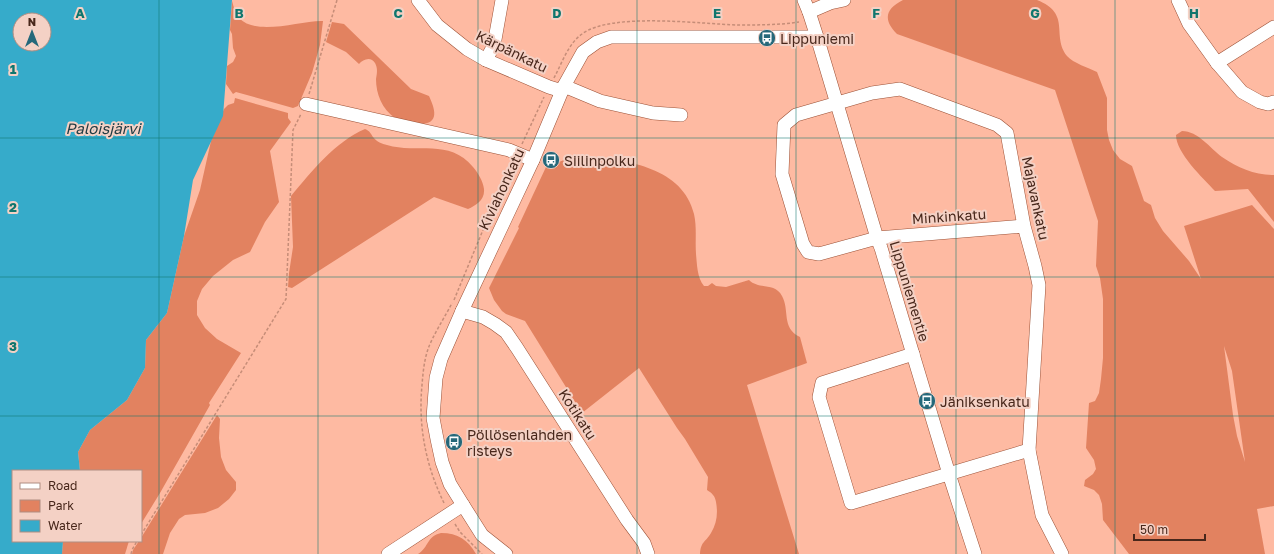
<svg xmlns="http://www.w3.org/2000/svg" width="1274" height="554" font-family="'Golos Text',sans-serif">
  <rect width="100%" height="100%" fill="#febaa2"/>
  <!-- green -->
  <g fill="#e28260" fill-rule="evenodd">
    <path d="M903,0H1037C1072,14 1051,35 1067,56C1073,63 1089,68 1097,72L1107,98V130L1109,140L1113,150L1120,159L1132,166L1144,201L1151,205L1155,218L1163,231L1189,261L1201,279L1184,226L1252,205L1274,229V506L1257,509L1265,554H1129L1103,520L1102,504L1099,495L1094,490L1084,486L1085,480L1093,474L1096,469L1094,460L1086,448L1089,403L1095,401L1099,393L1101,379L1103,358V299L1100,278L1096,266L1098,221L1055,90L897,34C883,20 885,9 903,0ZM1224,346L1232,371L1245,462L1237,436L1233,415Z"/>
    <path d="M232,1C234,7 235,14 239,18C257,37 301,20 323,21L320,45L312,73L298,106L293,108L236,92L233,94L226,84L227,66L233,62L236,56L233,48L232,34L230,30Z"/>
    <path d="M332,22L344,24L411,89L429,96C435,109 440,124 420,124C412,124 402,120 395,118C382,109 376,94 376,79C377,74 378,68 375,63C371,56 363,59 359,64L346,52L326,42Z"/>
    <polygon points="235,98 288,113 288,118 291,122 270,151 279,202 265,222 250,252 233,260 213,276 202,289 197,301 197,315 205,328 217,339 241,353 209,403 210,405 160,493 141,524 141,471 80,471 78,452 90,430 127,400 145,368 146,340 167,313 184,236 200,190 211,141 224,109 228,105 234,103"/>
    <path d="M365,129C370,131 371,134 373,137C377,142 382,144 387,145C417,154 449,138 473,167C478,173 483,181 484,189C485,200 476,205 468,209L434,197L292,288L288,287L289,273L293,247L291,196C312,171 335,142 365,129Z"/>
    <path d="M1182,131C1198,131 1210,148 1222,157C1238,168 1255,175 1274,175V222L1248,189L1215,191C1203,178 1176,153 1176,135Z"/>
    <path d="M589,157C628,160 683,168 694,214C697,227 695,241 696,254C697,264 697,278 704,286H708L712,283L716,286L726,287L749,280C759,290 775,282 782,296C790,310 781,328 800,337L807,363L747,385L799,554H700C701,541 705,543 711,533C717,523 718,513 716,502C715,496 712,493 707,490L708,477L685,439L677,428L639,368L582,413L525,321L506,314L502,311L494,300L489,288L519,228L518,227L546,167L564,160Z"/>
    <polygon points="217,415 220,419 219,438 221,457 226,470 236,482 236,490 229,499 218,508 205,513 185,515 179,519 170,533 163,554 132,554 133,550 139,541 141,541 141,538"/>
    <path d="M441,533C458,533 468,540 476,554H418C429,547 427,536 441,533Z"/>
    <polygon points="63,541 129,541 125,554 62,554"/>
  </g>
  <!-- water -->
  <path fill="#36abca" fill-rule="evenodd" d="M0,0H232L223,116L193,180L184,236L167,313L146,340L145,368L127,400L90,430L78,452L80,471H13V541H63L62,554H0ZM20,20H44V44H20Z"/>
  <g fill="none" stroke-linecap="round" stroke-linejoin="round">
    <defs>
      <g id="minor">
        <polyline points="418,0 437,25 467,49 486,60 549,87 562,91"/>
        <polyline points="804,0 809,12 817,37 877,238 881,248 949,474 975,554"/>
        <polyline points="1178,0 1189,24 1217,63 1242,92 1260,102 1268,104 1274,102"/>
        <polyline points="809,12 830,3 844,0"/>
        <polyline points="486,60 494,45 502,0"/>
        <polyline points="1217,63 1274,27"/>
        <polyline points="564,86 600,101 653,113 681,115"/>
        <polyline points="306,104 509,150 533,160"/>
        <polyline points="1024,226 877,238 819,254 808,252 803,244 782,174 784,125 796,115 872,93 900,89 997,125 1007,133 1024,226 1035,266 1039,285 1029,450 1042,515 1062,554"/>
        <polyline points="462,311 483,317 495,324 506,332 517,348 627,520 644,543 648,554"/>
        <polyline points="913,354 822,383 819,397 851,503 1029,450"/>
        <polyline points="388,554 463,505"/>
        <polyline points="506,554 482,535 463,505 450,484 442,462 437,439 433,418 436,378 441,359 462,311 533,160 564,86 583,52 597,42 611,37 817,37"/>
      </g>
    </defs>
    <!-- minor casing -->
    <use href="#minor" stroke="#9c5136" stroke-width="14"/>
    <!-- path -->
    <g stroke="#c68d78" stroke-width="1.5" stroke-dasharray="3 2" stroke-linecap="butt">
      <path d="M554,78C562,63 568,44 582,34C611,12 701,24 738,25C759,25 779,25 799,22"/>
      <polyline points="309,94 337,0"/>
      <polyline points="522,144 544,97"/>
      <polyline points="454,300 483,230 513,164"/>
      <path d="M444,503C426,466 418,427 422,385C423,373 424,361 428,349C433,335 445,317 452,303"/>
      <polyline points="455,524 460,532 482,554"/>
      <polyline points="141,535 286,299 293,130 301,114"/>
      <polyline points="131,554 132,550 137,541"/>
    </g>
    <!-- minor -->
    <use href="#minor" stroke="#fff" stroke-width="13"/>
  </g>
  <!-- grid -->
  <path fill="none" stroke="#0f766e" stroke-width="1" stroke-opacity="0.55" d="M159,0V554M318,0V554M478,0V554M637,0V554M796,0V554M956,0V554M1115,0V554M0,138H1274M0,277H1274M0,416H1274"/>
  <!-- icons -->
  <defs>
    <symbol id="bus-disc" viewBox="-11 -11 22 22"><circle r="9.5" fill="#25687a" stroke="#f4d1c5"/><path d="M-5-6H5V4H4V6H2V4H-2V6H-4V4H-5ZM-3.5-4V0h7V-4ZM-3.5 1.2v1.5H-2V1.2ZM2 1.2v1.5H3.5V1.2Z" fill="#fff"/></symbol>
  </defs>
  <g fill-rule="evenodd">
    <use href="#bus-disc" x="757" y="28" width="20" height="20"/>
    <use href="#bus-disc" x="541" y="150" width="20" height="20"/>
    <use href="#bus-disc" x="917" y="391" width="20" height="20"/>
    <use href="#bus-disc" x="444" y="432" width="20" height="20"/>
  </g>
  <g text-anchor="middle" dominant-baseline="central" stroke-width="4" stroke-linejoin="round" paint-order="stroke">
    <!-- poi labels -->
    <g font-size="14" fill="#48271b" stroke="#f4d1c5" text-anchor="start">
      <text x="780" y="38">Lippuniemi</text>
      <text x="564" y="160">Siilinpolku</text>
      <text x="940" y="401">Jäniksenkatu</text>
      <text x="467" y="434">Pöllösenlahden<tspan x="467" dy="16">risteys</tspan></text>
    </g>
    <!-- street labels -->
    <g font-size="14" fill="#48271b" stroke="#f4d1c5">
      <text transform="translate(512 51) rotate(26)">Kärpänkatu</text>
      <text transform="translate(501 189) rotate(-65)">Kiviahonkatu</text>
      <text transform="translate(1036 198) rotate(78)">Majavankatu</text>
      <text transform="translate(949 216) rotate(-4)">Minkinkatu</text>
      <text transform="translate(910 291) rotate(73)">Lippuniementie</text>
      <text transform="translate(578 414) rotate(57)">Kotikatu</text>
    </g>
    <!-- water labels -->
    <g font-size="15" font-style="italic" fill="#233c44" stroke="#f4d1c5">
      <text x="103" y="128">Paloisjärvi</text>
    </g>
  </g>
  <g font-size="13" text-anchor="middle" font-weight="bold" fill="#0f766e" stroke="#f4d1c5" stroke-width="4" stroke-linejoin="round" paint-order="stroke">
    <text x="80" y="18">A</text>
    <text x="239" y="18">B</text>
    <text x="398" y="18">C</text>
    <text x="557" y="18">D</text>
    <text x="717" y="18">E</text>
    <text x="876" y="18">F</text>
    <text x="1035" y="18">G</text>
    <text x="1194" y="18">H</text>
    <text x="13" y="74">1</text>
    <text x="13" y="212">2</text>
    <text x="13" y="351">3</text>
  </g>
  <!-- legend -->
  <rect x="12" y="470" width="130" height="72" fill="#f4d1c5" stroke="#af8d81"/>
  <rect x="20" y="483" width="20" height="6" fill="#ffffff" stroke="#af8d81"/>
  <text x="48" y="490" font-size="12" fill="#48271b">Road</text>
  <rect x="20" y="500" width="20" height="12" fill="#e28260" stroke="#af8d81"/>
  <text x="48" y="510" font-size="12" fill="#48271b">Park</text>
  <rect x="20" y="520" width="20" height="12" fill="#36abca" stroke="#af8d81"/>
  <text x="48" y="530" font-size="12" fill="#48271b">Water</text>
  <!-- north arrow -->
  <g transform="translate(32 32)"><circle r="19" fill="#f4d1c5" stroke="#af8d81"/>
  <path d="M0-3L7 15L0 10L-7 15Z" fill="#25687a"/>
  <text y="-6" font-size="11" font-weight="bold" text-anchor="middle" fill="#48271b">N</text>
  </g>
  <!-- scale -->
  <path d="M1134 534v6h71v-6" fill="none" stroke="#48271b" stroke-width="2"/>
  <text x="1140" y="534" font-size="12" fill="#48271b" stroke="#f4d1c5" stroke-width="3" paint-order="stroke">50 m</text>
</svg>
